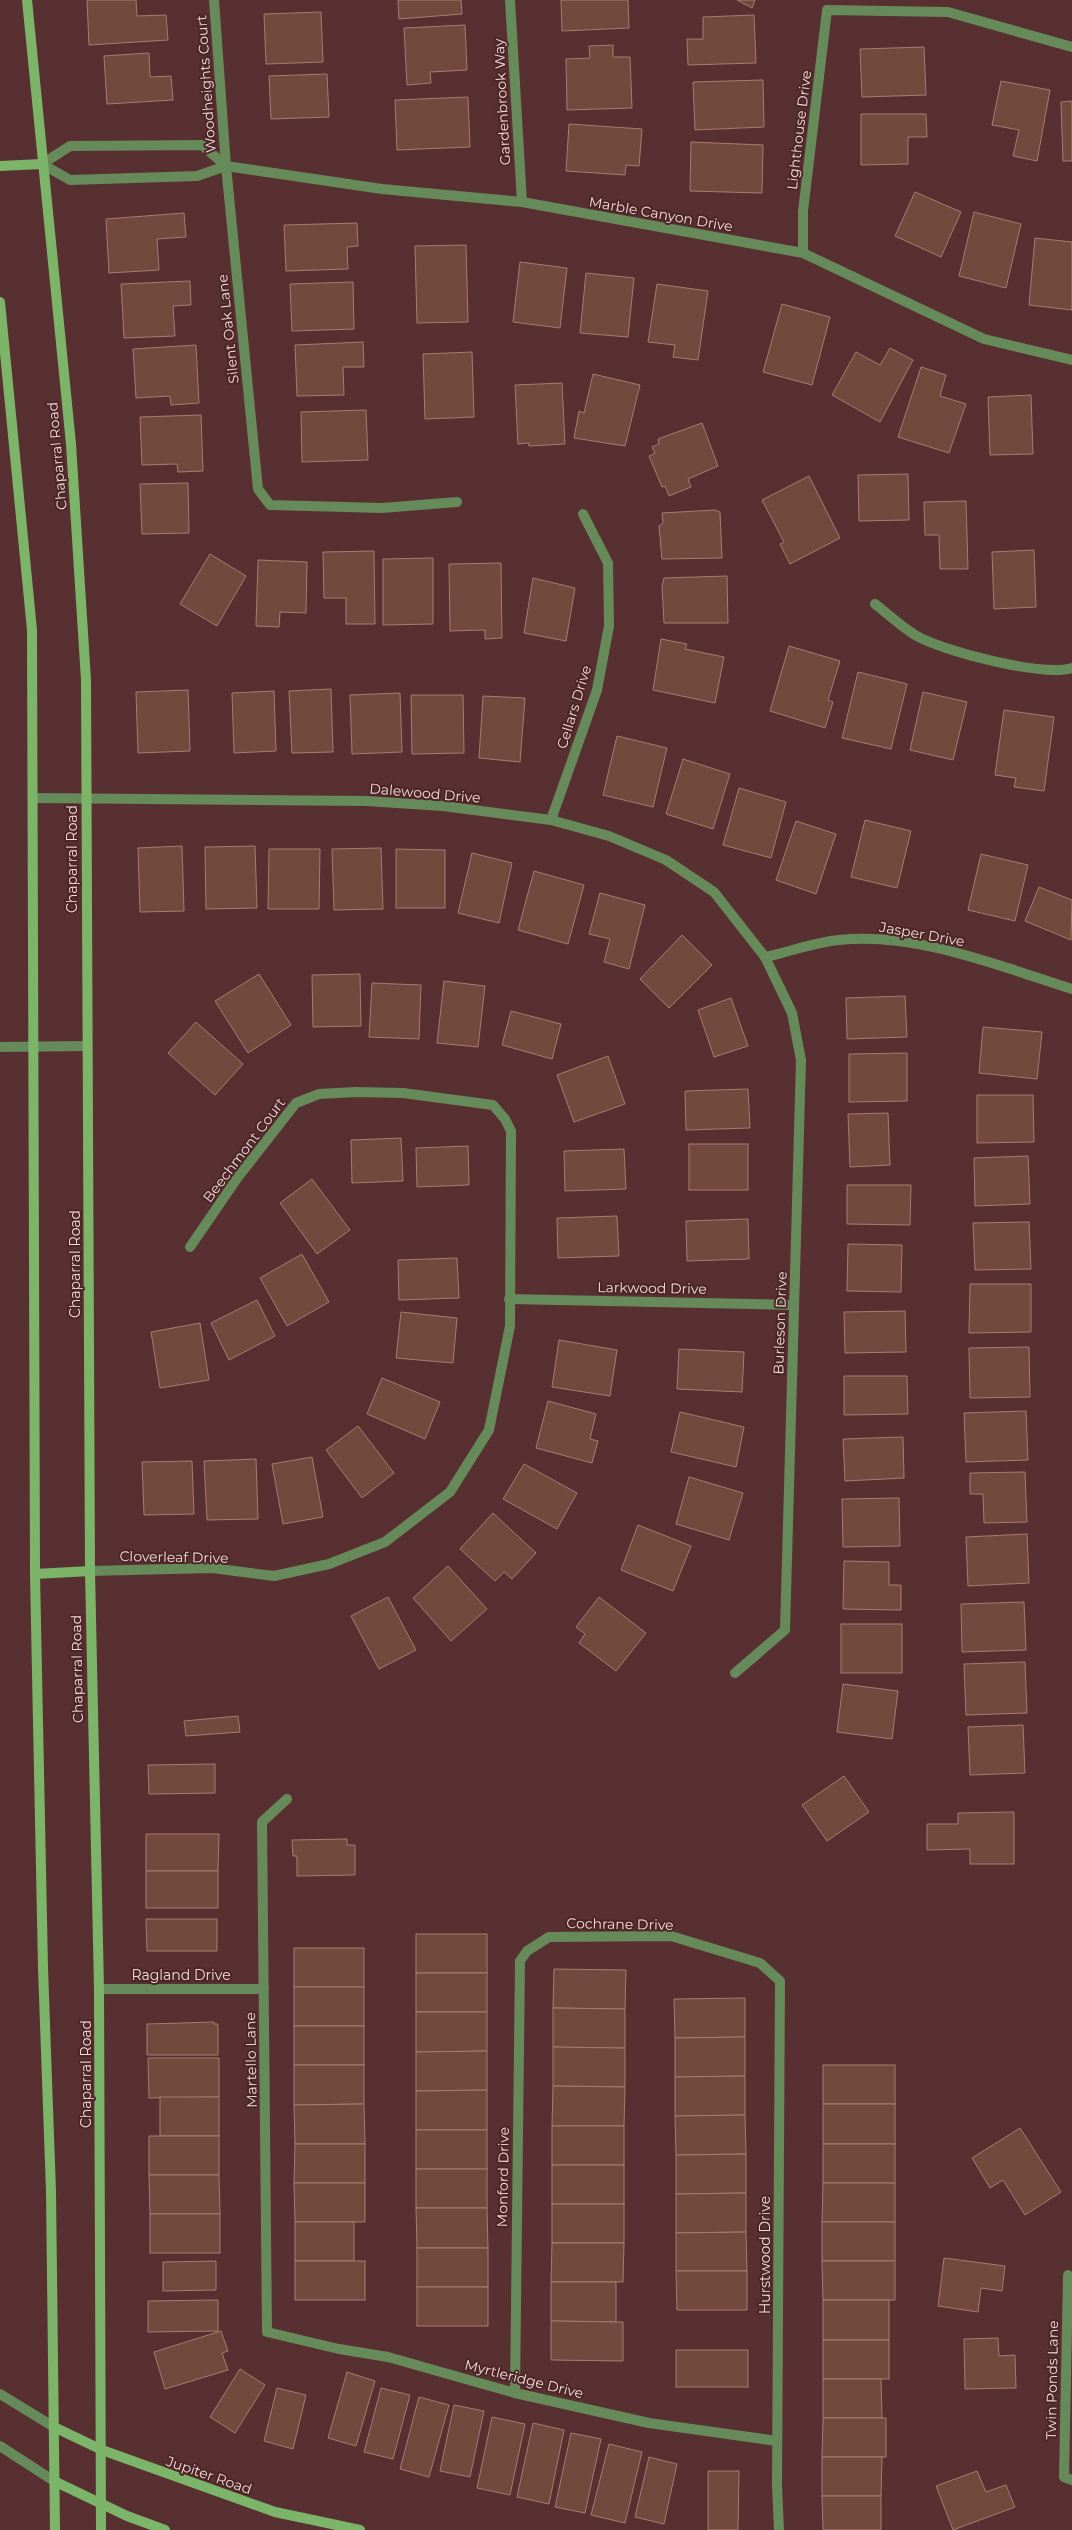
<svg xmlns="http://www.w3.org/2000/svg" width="1072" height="2530" font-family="Montserrat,sans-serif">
  <rect width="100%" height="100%" fill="#583031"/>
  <!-- building -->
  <g fill="#724a3d" stroke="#a87c6f">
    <polygon points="87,0 136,0 137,16 166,15 168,40 89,45"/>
    <polygon points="398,0 461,0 462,14 399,19"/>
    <polygon points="561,0 628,0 629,28 562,31"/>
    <polygon points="737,0 755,0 752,8"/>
    <polygon points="321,12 323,62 266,64 264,14"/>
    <polygon points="754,15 756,63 688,65 687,39 703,39 703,17"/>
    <polygon points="465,25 467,70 430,72 431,83 407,85 404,28"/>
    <polygon points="613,45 613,57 630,57 632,108 567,110 566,59 590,58 589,46"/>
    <polygon points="924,47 926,95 862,97 860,49"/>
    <polygon points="149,53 150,77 171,76 173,100 107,104 104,56"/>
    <polygon points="327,74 329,117 271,119 269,76"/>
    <polygon points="763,80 764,127 695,130 693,82"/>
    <polygon points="1001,81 1050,90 1037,161 1013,156 1019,130 992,125"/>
    <polygon points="468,97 470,147 397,150 395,100"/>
    <polygon points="1072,101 1072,161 1063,161 1061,102"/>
    <polygon points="861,114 926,114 927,137 908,137 908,164 861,165"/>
    <polygon points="569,124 642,129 639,166 626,165 625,175 566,171"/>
    <polygon points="691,142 763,145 762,193 690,191"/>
    <polygon points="915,192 961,212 941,257 895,236"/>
    <polygon points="974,212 1021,224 1006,288 959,276"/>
    <polygon points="184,213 186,237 157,239 159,270 109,273 106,219"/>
    <polygon points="357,223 358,246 347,247 348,269 286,271 284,225"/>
    <polygon points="1035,238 1072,242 1072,310 1029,305"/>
    <polygon points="466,245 468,322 417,323 415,246"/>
    <polygon points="520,262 567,268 560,328 513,322"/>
    <polygon points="586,273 634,278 628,337 580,333"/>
    <polygon points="190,281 191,305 173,306 175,336 124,338 121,284"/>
    <polygon points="353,282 354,329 292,331 290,284"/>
    <polygon points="657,284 708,291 698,360 673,357 675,345 648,342"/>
    <polygon points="782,304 830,317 812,385 763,372"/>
    <polygon points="363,342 364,367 343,367 344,395 297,396 295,345"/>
    <polygon points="196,345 199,403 171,405 170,396 136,398 133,349"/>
    <polygon points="890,348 913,360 880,422 832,395 856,352 880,365"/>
    <polygon points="472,352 474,417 425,419 423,354"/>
    <polygon points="921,367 946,375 940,396 966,404 949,453 898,437"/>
    <polygon points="593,374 640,385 625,446 574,438 579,411 584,413"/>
    <polygon points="562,383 565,444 529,446 529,443 518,444 515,385"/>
    <polygon points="1031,395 1033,454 990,455 988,397"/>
    <polygon points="366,410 368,460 302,462 301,412"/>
    <polygon points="201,415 203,471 178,472 177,464 142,465 140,417"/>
    <polygon points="702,423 718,466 688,479 691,487 669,496 665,486 662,487 649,456 655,453 652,447 659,444 658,439"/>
    <polygon points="908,474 909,520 859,521 858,475"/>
    <polygon points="809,476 840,538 790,564 780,544 784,542 762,500"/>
    <polygon points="188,483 189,533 142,534 140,484"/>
    <polygon points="966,501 968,569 940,569 939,535 925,535 924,502"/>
    <polygon points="715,510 720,512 722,558 662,559 659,526 663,523 662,513"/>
    <polygon points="1034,550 1036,607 994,609 992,552"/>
    <polygon points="374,551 375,624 346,624 346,598 324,598 323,552"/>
    <polygon points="210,554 246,576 217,626 180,604"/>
    <polygon points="433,558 433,624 383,625 383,559"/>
    <polygon points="258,560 307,562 306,613 280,612 279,627 256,626"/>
    <polygon points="501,563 502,638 485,639 485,630 450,631 449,564"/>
    <polygon points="727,576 728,623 664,623 662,587 664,578"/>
    <polygon points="533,578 575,588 566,641 524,633"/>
    <polygon points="661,639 687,644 685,649 724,657 715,703 653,690"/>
    <polygon points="789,646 840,661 828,700 833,702 825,728 770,711"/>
    <polygon points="858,672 907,684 891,749 842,738"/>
    <polygon points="331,689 333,752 292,753 289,691"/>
    <polygon points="188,690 190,751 138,753 136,692"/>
    <polygon points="274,691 276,751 234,753 232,693"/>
    <polygon points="923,692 967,702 953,760 910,750"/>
    <polygon points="400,693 402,752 352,754 350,695"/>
    <polygon points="411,695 463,695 464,753 412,754"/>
    <polygon points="483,696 525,698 520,762 479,758"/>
    <polygon points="1004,710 1054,717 1044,791 1014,787 1016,778 995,775"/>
    <polygon points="617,736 667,748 653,807 603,795"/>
    <polygon points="683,759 730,774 713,829 666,814"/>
    <polygon points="739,788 786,802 771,858 723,845"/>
    <polygon points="865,820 911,831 897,888 851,877"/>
    <polygon points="796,821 836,834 816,894 776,880"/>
    <polygon points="182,846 184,911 140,912 138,848"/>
    <polygon points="255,846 257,908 206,909 205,847"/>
    <polygon points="381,848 383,909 334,910 332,849"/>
    <polygon points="269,849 320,849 319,909 268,909"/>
    <polygon points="396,849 445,850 445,908 396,908"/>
    <polygon points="472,853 512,863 499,923 458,913"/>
    <polygon points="981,854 1028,865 1015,921 968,910"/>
    <polygon points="534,871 584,885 568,944 518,930"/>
    <polygon points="1039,887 1072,900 1071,940 1025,921"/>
    <polygon points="600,893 645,905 629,969 604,962 610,939 589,934"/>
    <polygon points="682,935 712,965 669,1008 640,979"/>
    <polygon points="259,974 291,1025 248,1053 215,1001"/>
    <polygon points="360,974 361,1026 313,1027 312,975"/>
    <polygon points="444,981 485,986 478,1047 437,1043"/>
    <polygon points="372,983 421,985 419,1039 369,1037"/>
    <polygon points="905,996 907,1037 847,1039 846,998"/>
    <polygon points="731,998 748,1046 714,1057 698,1010"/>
    <polygon points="511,1011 561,1024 552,1059 502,1045"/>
    <polygon points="196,1022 243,1064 215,1095 168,1053"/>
    <polygon points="983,1027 1042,1032 1037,1079 979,1073"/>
    <polygon points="907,1053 907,1101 849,1102 849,1054"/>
    <polygon points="608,1056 625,1104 574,1122 557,1075"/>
    <polygon points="748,1089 750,1128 686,1130 685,1091"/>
    <polygon points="977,1095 1033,1095 1034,1142 977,1143"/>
    <polygon points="888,1113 890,1165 850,1167 848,1114"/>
    <polygon points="401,1138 403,1181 352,1183 351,1140"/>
    <rect x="689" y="1144" width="59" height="46"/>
    <polygon points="468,1146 469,1185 417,1187 416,1148"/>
    <polygon points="624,1149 626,1189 565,1191 564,1151"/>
    <polygon points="1028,1156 1030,1204 975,1206 974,1158"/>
    <polygon points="312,1179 350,1230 317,1254 280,1203"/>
    <polygon points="847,1185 911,1185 910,1225 847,1224"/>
    <polygon points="617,1216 619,1256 558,1258 557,1218"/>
    <polygon points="748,1219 749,1259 687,1261 686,1221"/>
    <polygon points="1029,1222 1031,1269 975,1270 973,1223"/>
    <polygon points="848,1244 902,1245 901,1292 847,1291"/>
    <polygon points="302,1254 329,1302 287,1326 260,1278"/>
    <polygon points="457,1258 459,1298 399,1300 398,1260"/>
    <polygon points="970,1284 1031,1284 1031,1332 969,1333"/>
    <polygon points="257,1300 275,1336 229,1360 211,1323"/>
    <polygon points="905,1311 906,1352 845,1353 844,1312"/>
    <polygon points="401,1312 457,1318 453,1363 396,1358"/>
    <polygon points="200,1323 209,1380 160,1388 151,1332"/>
    <polygon points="559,1340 617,1350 610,1396 552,1387"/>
    <polygon points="1029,1347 1030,1397 970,1398 969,1348"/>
    <polygon points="679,1349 744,1352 742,1392 677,1389"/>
    <polygon points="844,1376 907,1376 908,1414 844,1415"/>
    <polygon points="382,1378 440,1402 425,1439 367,1414"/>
    <polygon points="548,1401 596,1414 590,1439 598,1441 592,1463 536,1448"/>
    <polygon points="1026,1411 1028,1460 966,1462 964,1413"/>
    <polygon points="680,1412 744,1427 736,1467 671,1452"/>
    <polygon points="358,1426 394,1473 362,1498 326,1450"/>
    <polygon points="903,1437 904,1478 845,1481 843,1439"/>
    <polygon points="312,1457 323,1517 283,1524 272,1464"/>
    <polygon points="256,1459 258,1519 207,1520 204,1461"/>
    <polygon points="192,1461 194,1514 144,1515 142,1462"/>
    <polygon points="524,1464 577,1493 557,1529 503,1499"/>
    <polygon points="1025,1472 1027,1522 984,1523 983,1494 970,1494 970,1473"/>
    <polygon points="689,1477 743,1493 729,1540 676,1524"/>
    <polygon points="899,1498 900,1546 843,1547 842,1499"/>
    <polygon points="493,1513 536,1553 512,1579 504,1572 495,1581 460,1549"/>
    <polygon points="638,1525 691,1546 673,1591 621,1570"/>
    <polygon points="1027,1534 1029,1583 968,1586 966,1537"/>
    <polygon points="844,1561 889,1562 889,1585 901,1585 901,1610 843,1609"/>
    <polygon points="448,1566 487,1609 451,1641 413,1598"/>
    <polygon points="388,1597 416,1650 379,1669 351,1616"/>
    <polygon points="599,1597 646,1633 616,1671 579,1643 585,1634 576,1627"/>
    <polygon points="1024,1602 1026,1650 962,1652 961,1604"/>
    <rect x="841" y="1624" width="61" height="49"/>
    <polygon points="1025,1662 1027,1713 966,1715 964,1664"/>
    <polygon points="843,1684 898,1691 892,1739 837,1732"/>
    <polygon points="238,1716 240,1732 186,1736 184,1721"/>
    <polygon points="1023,1725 1025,1773 970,1775 968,1727"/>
    <polygon points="215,1764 215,1793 149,1794 148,1765"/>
    <polygon points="844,1776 869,1812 827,1841 802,1805"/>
    <polygon points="1014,1812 1014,1864 970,1864 970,1849 927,1850 927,1824 958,1824 958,1813"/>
    <polygon points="146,1834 219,1834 218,1871 146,1871"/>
    <polygon points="347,1839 347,1845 355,1845 355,1875 297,1876 297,1856 293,1856 292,1840"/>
    <rect x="146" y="1871" width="72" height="37"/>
    <polygon points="146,1919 217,1919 217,1951 147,1951"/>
    <rect x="416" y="1934" width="71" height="39"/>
    <rect x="294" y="1948" width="70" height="39"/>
    <polygon points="554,1969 626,1970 625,2009 553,2008"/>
    <rect x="416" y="1973" width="71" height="39"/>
    <rect x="294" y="1987" width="70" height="39"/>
    <polygon points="745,1998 745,2037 675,2038 674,1999"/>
    <polygon points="553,2008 625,2009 625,2048 553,2047"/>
    <polygon points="416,2012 487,2012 487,2051 416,2052"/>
    <polygon points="214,2022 214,2024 218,2024 218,2055 147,2055 147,2024"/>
    <rect x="294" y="2026" width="70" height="39"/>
    <polygon points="745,2037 745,2076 675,2077 675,2038"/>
    <polygon points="553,2047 625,2048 625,2087 553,2086"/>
    <polygon points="487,2051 487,2090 416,2091 416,2052"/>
    <polygon points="148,2058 219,2058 219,2097 149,2098"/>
    <polygon points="294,2065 364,2065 364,2104 294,2105"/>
    <rect x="823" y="2065" width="72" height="39"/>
    <polygon points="745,2076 745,2115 675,2116 675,2077"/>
    <polygon points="553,2086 625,2087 624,2126 552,2126"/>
    <polygon points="487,2090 487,2130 416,2130 416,2091"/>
    <rect x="160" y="2097" width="59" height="39"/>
    <polygon points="364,2104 365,2144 295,2144 294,2105"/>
    <rect x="823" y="2104" width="72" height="40"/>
    <polygon points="745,2115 746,2154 676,2155 675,2116"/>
    <rect x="552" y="2126" width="72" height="39"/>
    <polygon points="1020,2128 1061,2192 1025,2215 1003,2180 990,2188 972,2158"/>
    <rect x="416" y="2130" width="71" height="39"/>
    <rect x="149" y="2136" width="70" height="39"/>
    <polygon points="295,2144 365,2144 365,2183 294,2183"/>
    <rect x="823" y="2144" width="72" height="39"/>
    <polygon points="746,2154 746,2193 676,2194 676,2155"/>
    <rect x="552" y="2165" width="72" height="39"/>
    <rect x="416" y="2169" width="71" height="39"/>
    <polygon points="149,2175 219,2175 220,2214 150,2214"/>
    <polygon points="294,2183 365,2183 365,2222 295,2222"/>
    <polygon points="823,2183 895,2183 895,2222 822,2222"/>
    <polygon points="746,2193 746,2232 676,2233 676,2194"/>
    <rect x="552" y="2204" width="72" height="39"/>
    <polygon points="416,2208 487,2208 488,2248 417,2248"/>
    <rect x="150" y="2214" width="70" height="39"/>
    <rect x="295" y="2222" width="59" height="39"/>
    <rect x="822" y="2222" width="73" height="39"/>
    <polygon points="746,2232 747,2271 676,2271 676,2233"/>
    <polygon points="552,2243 624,2243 623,2282 551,2282"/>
    <rect x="417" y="2248" width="71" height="39"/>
    <polygon points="944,2258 1005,2266 1002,2291 981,2288 978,2312 938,2306"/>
    <polygon points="216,2261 216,2290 163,2291 163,2262"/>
    <rect x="295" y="2261" width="70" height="39"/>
    <polygon points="822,2261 895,2261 895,2300 823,2300"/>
    <polygon points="676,2271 747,2271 747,2310 677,2310"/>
    <polygon points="551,2282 616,2282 616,2322 551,2321"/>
    <rect x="417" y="2287" width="71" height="39"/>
    <polygon points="218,2300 218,2331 148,2332 148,2301"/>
    <rect x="823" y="2300" width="66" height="40"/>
    <polygon points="551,2321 623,2322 623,2361 551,2360"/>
    <polygon points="221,2331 228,2351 222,2353 228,2370 165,2389 154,2352"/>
    <polygon points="998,2338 999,2356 1015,2355 1016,2388 965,2389 964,2339"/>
    <rect x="823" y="2340" width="66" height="39"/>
    <rect x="676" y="2350" width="72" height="37"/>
    <polygon points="240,2369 265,2385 235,2433 210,2417"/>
    <polygon points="347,2372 375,2381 356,2446 328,2438"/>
    <polygon points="823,2379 881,2379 882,2418 823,2418"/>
    <polygon points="277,2388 306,2395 293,2449 264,2441"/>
    <polygon points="381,2388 410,2395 393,2459 364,2452"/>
    <polygon points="419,2397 449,2405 429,2477 400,2469"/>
    <polygon points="454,2405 484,2411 470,2477 440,2471"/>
    <polygon points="492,2417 525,2424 510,2495 477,2488"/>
    <polygon points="823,2418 886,2418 886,2457 822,2457"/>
    <polygon points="533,2423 564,2430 549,2504 517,2497"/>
    <polygon points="571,2433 601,2439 585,2513 555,2507"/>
    <polygon points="609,2444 642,2452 625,2523 591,2515"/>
    <polygon points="649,2457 677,2464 664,2524 635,2517"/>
    <polygon points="822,2457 882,2457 881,2496 822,2496"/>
    <polygon points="708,2471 739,2471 738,2530 708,2530"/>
    <polygon points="977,2471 986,2492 1006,2485 1015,2507 953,2530 936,2486"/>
    <polygon points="822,2496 881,2496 881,2530 823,2530"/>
  </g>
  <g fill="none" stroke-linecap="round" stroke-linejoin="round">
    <!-- minor -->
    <g stroke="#678a5b" stroke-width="10">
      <polyline points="214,0 226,166 258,489 270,505 382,508 457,502"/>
      <polyline points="510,0 522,202"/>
      <polyline points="226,166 202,145 70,146 42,164 70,180 197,176 226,166 382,189 522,202 803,253 984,339 1072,360"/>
      <polyline points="803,253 803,211 827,10 948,12 1072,47"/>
      <path d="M875,604C888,614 901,626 915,635C942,651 1042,677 1072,668"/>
      <polyline points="34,798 366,801 443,806 551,820 609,836 666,860 714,892 765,957 792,1013 801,1060 785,1630 735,1673"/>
      <polyline points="551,820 597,690 609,626 608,563 583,514"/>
      <path d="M765,957C789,952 815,942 839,940C917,932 999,966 1072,989"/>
      <polyline points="0,1047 87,1046"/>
      <polyline points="509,1299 794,1305"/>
      <polyline points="90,1571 212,1568 274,1576 329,1564 385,1542 450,1492 489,1430 510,1326 511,1131 505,1119 493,1105 403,1093 356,1092 319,1094 296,1103 238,1177 190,1247"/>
      <polyline points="287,1799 262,1822 267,2332 339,2349 388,2357 515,2393 649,2423 777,2441"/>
      <polyline points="99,1989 264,1989"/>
      <polyline points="1068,2275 1064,2477 1072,2480"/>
      <polyline points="515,2393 520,1961 527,1951 549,1937 671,1936 760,1963 780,1981 777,2486 779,2530"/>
    </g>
    <!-- tertiary -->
    <g stroke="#678a5b" stroke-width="10">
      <polyline points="0,2394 54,2427"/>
      <polyline points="0,2446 54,2481"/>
    </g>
    <!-- secondary -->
    <g stroke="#7cb569" stroke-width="10">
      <polyline points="27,0 71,444 86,680 90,1571 99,1989 101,2530"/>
      <polyline points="0,166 42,164"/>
      <polyline points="0,302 32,630 35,1574 43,1968 51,2191 55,2530"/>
      <polyline points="35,1574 90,1571"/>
      <polyline points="54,2427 102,2450 275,2512 360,2530"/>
      <polyline points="54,2481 127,2516 165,2530"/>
    </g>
  </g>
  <g text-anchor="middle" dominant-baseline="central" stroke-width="4" stroke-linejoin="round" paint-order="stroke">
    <!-- street labels -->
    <g font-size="14" fill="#f5dada" stroke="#4c2627">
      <text transform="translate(206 84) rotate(-94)">Woodheights Court</text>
      <text transform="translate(502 102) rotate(-93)">Gardenbrook Way</text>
      <text transform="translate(799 130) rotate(-83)">Lighthouse Drive</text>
      <text transform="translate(661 214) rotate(10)">Marble Canyon Drive</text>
      <text transform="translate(228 329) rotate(-96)">Silent Oak Lane</text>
      <text transform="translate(57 456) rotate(-95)">Chaparral Road</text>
      <text transform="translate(574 707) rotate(-73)">Cellars Drive</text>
      <text transform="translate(425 793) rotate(5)">Dalewood Drive</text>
      <text transform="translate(72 859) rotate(-90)">Chaparral Road</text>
      <text transform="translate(922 934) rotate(10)">Jasper Drive</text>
      <text transform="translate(244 1150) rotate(-53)">Beechmont Court</text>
      <text transform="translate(75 1264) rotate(-90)">Chaparral Road</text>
      <text transform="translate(652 1288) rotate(1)">Larkwood Drive</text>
      <text transform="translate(780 1323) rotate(-88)">Burleson Drive</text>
      <text transform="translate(174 1557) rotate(1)">Cloverleaf Drive</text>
      <text transform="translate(77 1669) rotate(-91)">Chaparral Road</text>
      <text transform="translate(620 1924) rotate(1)">Cochrane Drive</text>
      <text x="181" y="1975">Ragland Drive</text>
      <text transform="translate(251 2060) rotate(-91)">Martello Lane</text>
      <text transform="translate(86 2074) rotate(-90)">Chaparral Road</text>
      <text transform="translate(503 2177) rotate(-89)">Monford Drive</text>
      <text transform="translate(765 2255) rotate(-90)">Hurstwood Drive</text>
      <text transform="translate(524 2379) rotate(14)">Myrtleridge Drive</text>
      <text transform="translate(1052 2380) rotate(-89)">Twin Ponds Lane</text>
      <text transform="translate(209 2475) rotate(19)">Jupiter Road</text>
    </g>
  </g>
</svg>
